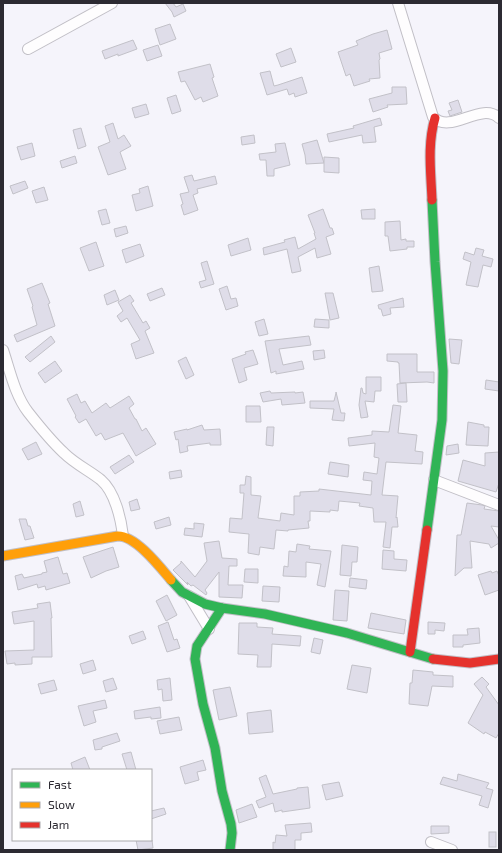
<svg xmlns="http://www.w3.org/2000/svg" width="502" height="853" font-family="'Exo 2',sans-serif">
  <rect width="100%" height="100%" fill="#f5f4fb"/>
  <!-- building -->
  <g fill="#dfdde9" stroke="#c2c1c8">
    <polygon points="165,3 173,3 176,7 183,4 186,11 174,17 172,12"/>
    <polygon points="170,24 176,39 160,45 155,29"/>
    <polygon points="387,30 392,49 379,53 380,59 379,60 380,78 369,79 370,81 354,86 350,74 346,76 338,52 358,45 356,41 373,34"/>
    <polygon points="133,40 137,49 118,56 118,54 105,59 102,51"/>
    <polygon points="158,45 162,56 147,61 143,50"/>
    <polygon points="291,48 296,62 281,67 276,54"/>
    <polygon points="210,64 214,77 212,78 218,96 203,102 201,97 195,100 185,81 181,82 178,72"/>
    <polygon points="270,71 274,86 278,85 302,77 307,93 295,97 294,93 289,95 287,89 267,95 260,73"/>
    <polygon points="392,87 406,87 407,104 387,105 388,107 373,112 369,99 392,93"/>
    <polygon points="176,95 181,111 172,114 167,98"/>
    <polygon points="458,100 462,112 450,116 448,111 452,110 449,103"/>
    <polygon points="146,104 149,114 135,118 132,108"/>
    <polygon points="380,118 382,125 374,127 376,142 363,143 362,135 329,142 327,134 354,128 353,126"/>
    <polygon points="113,123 118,139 124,135 131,146 120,152 126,169 108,175 98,147 110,142 105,126"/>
    <polygon points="81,128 86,146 78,149 73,130"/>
    <polygon points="254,135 255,143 242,145 241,137"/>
    <polygon points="317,140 324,163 306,164 305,155 302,144"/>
    <polygon points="32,143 35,156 21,160 17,147"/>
    <polygon points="285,143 290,165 274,169 274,176 267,176 266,160 260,160 259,154 276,152 275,144"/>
    <polygon points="75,156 77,163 62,168 60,161"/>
    <polygon points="324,157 339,158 339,173 324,172"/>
    <polygon points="192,175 194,181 215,176 217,184 197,189 198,193 193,195 198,210 184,215 181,205 183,204 180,194 189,192 184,177"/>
    <polygon points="25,181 28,188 13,194 10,186"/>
    <polygon points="148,186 153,206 136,211 132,195 140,193 139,189"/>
    <polygon points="44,187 48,200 36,203 32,191"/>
    <polygon points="106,209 110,223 102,225 98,211"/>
    <polygon points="323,209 330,228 332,228 334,234 326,237 331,254 317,258 315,248 298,257 301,271 292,273 287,249 264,255 263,248 285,242 284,240 295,237 298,249 316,239 314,233 315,233 308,215"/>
    <polygon points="375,209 375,219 362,219 361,210"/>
    <polygon points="400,221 401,240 406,239 406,241 414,241 414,247 407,247 407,249 390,251 388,236 385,236 385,222"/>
    <polygon points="126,226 128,233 116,237 114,229"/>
    <polygon points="248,238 251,250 231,256 228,245"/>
    <polygon points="96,242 104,266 89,271 80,248"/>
    <polygon points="140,244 144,256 126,263 122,250"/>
    <polygon points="476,248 484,250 482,256 493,259 491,267 483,265 478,287 466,285 471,262 463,259 465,252 474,255"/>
    <polygon points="207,261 214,284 201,288 199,282 206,280 201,263"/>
    <polygon points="379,266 383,291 372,292 369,268"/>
    <polygon points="42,283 50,303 48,304 55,326 17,342 14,335 37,325 32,307 33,306 27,289"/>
    <polygon points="227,286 231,299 236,298 238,306 226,310 219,289"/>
    <polygon points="162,288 165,295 150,301 147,294"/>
    <polygon points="115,290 119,300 107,305 104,295"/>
    <polygon points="325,293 333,293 339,318 330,320"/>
    <polygon points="130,295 134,301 131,303 143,323 146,321 150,328 145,331 154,353 136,359 131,344 140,340 127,318 121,322 117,316 123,311 118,302"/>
    <polygon points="403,298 404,307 390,308 391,314 383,316 381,309 379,309 378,305"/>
    <polygon points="264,319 268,334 259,336 255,322"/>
    <polygon points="315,319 329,320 329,328 314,327"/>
    <polygon points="51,336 55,342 30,362 25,357"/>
    <polygon points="309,336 311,345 279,349 283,365 302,361 304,369 276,374 276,371 271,373 265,341"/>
    <polygon points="449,339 462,340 459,364 451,363"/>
    <polygon points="253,350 258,364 244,368 247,380 239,383 232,359 246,354 245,352"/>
    <polygon points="324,350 325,358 314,360 313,351"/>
    <polygon points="387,354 417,354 417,372 434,372 434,383 427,382 400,383 399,363 398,363 398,362 387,361"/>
    <polygon points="186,357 194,375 186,379 178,361"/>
    <polygon points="55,361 62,371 45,383 38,373"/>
    <polygon points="366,377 381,377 381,391 375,391 374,402 365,401 368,417 361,418 359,405 361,388 362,388 363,393 366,394"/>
    <polygon points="486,380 499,382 499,391 485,389"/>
    <polygon points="406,383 407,402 398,402 397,384"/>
    <polygon points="270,391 271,393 295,392 295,393 303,392 305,403 282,405 281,399 263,402 260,393"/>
    <polygon points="336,392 341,413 345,413 344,421 332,420 334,409 310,408 310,401 334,401 336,393"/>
    <polygon points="77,394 81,403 85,401 92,413 106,403 110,408 129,396 134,404 129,408 135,419 136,419 142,431 146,428 156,444 136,456 123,433 105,440 101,433 96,436 86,419 79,423 75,417 76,416 67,399"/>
    <polygon points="393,405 401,406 398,433 417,435 415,451 423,452 422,464 386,462 382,495 398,496 396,518 397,517 398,527 392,527 390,548 383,547 386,522 374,522 373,508 359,506 360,503 339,501 338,511 330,510 330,512 310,511 310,521 308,521 309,528 288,530 288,531 276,530 274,549 260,547 259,555 248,553 249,534 229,532 230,518 242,519 244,493 240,493 240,485 245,485 246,476 251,477 251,495 261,496 258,518 280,521 281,513 294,515 294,496 300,496 300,492 319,491 319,489 371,495 372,481 363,480 364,472 377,474 379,458 374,457 375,443 349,446 348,438 372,435 372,431 389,432"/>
    <polygon points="246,406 260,406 261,422 246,422"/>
    <polygon points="468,422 484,425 484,427 489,427 488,446 466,445"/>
    <polygon points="202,425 204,430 220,429 221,445 210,445 210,443 187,446 188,451 180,453 178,439 176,440 174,432 187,429 187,430"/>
    <polygon points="267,427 274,427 273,446 266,445"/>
    <polygon points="36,442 42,454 28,460 22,449"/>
    <polygon points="458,444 459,453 446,455 447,446"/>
    <polygon points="499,452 499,483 496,492 458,481 463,460 485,466 485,453"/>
    <polygon points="129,455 134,462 115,474 110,467"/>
    <polygon points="330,462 349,465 348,477 328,474"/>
    <polygon points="181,470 182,477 170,479 169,472"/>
    <polygon points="137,499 140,509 131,511 129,502"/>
    <polygon points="80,501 84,515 76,517 73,504"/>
    <polygon points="467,503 482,505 485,506 484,509 499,511 499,527 491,526 499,540 499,543 491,548 489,544 470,541 472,568 464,568 455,576 457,535 461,535"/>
    <polygon points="169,517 171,525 156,529 154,522"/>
    <polygon points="19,519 26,519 28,526 30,526 34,538 25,540"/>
    <polygon points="194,523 204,524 202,537 184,535 185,528 194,529"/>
    <polygon points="219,541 222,558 237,559 237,566 229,566 228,585 243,585 242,598 219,597 219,572 205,590 207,593 206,595 193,585 191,586 187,582 188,585 173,570 181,563 181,561 195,577 207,561 204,543"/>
    <polygon points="297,544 310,546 309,549 331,551 325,587 317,585 321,564 306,562 306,577 283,576 284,566 288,567 289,551 296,552"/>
    <polygon points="342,545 358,547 357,562 352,562 351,576 340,575"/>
    <polygon points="113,547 119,567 106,571 91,578 83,557"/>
    <polygon points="383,550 394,551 394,559 407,560 406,571 382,569"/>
    <polygon points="58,557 63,574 67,573 70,583 46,590 45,586 38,588 37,584 18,590 15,576 22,574 24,578 42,574 42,573 47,572 44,561"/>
    <polygon points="245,569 258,569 258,583 244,582"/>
    <polygon points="491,571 492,573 497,571 499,576 499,590 485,595 478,575"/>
    <polygon points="350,578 367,580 366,589 349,587"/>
    <polygon points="263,586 280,587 279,602 262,601"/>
    <polygon points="335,590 349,591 347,621 333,620"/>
    <polygon points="167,595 177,615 166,621 156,601"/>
    <polygon points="50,602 52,618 51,618 52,657 32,657 32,664 15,665 15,663 7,664 5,651 34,650 34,621 14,624 12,612 38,608 37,604"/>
    <polygon points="371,613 406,620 404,634 368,628"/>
    <polygon points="168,622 174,640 177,639 180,648 167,652 158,626"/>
    <polygon points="428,622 445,623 444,631 435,630 435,634 428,634"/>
    <polygon points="239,623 257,623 257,627 273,628 272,634 301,636 300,646 272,644 271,667 257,667 258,655 238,654"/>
    <polygon points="479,628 480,643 463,645 463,647 453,647 453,635 468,635 467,629"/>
    <polygon points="143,631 146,639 132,644 129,636"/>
    <polygon points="314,638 323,640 320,654 311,652"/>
    <polygon points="93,660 96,670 83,674 80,664"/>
    <polygon points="352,665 371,668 367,693 347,689"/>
    <polygon points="413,670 433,672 433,675 453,676 453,687 432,686 428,706 409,704 410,683 412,683"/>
    <polygon points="482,677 489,684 486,687 499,705 499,733 496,738 485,732 484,734 468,723 483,695 474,684"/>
    <polygon points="113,678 117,689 106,692 103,681"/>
    <polygon points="170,678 172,700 163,701 162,689 158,690 157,680"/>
    <polygon points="54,680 57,690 41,694 38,684"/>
    <polygon points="230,687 237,716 219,720 213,690"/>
    <polygon points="105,700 107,708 93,711 96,722 84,726 78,706"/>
    <polygon points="160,707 161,718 151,719 151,717 135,719 134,711"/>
    <polygon points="271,710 273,732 249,734 247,713"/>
    <polygon points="179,717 182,730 160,734 157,721"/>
    <polygon points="117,733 120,741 102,747 102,749 95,750 93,740"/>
    <polygon points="131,752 136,770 127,770 122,754"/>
    <polygon points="85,757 90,770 73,770 71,763"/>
    <polygon points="203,760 206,770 197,772 199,780 185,784 180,767"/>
    <polygon points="458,774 489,783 486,788 493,790 488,808 479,805 482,796 440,784 443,777 457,781"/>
    <polygon points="266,775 273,794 297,789 297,788 308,787 310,808 282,812 282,810 275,812 273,803 259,808 256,801 266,797 259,778"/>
    <polygon points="339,782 343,796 326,800 322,785"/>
    <polygon points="252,804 257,817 239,823 236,810"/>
    <polygon points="164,808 166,814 151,819 151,811"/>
    <polygon points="311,823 312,832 301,833 301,840 295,840 295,850 273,850 273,842 275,843 276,835 287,836 285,825"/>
    <polygon points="431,826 449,826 449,833 431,834"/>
    <rect x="489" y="832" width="7" height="15"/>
    <polygon points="136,840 152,840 153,848 138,850"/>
  </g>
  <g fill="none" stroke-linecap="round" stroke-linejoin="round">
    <defs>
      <g id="street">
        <path d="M398,3L433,117C451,135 481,101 499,118"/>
        <polyline points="28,49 112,3"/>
        <path d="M3,350C10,371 15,395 28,412C39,426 51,441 64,453C75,464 90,471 101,480C115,492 121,519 123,536"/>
        <polyline points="434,480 499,505"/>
        <polyline points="189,596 209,629"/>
        <polyline points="431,842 452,850"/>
      </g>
      <g id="fast">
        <polyline points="427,530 442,420 443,371 435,262 432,200"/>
        <polyline points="171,580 182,592 205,604 222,608 265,614 347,633 433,659"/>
        <polyline points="222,608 197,646 195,659 203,704 215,748 222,791 231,824 232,833 230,850"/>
      </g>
      <path id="slow" d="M3,556L118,536C136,536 160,567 171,580"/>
      <g id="jam">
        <path d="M432,200C431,173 427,145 435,118"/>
        <polyline points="410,652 427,530"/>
        <polyline points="433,659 470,663 499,659"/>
      </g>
    </defs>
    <!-- street casing -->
    <use href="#street" stroke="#c1bfc6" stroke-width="12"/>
    <!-- fast casing -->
    <use href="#fast" stroke="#c1bfc6" stroke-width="11"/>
    <!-- slow casing -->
    <use href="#slow" stroke="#c1bfc6" stroke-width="11"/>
    <!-- jam casing -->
    <use href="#jam" stroke="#c1bfc6" stroke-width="11"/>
    <!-- street -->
    <use href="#street" stroke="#fefdfe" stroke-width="10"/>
    <!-- fast -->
    <use href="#fast" stroke="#30b455" stroke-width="9"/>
    <!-- slow -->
    <use href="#slow" stroke="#ff9f0a" stroke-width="9"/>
    <!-- jam -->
    <use href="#jam" stroke="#e5322d" stroke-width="9"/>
  </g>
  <!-- border -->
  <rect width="502" height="853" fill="none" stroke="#2c2a32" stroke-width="8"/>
  <!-- legend -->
  <rect x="12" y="769" width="140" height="72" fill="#ffffff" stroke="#abaaad"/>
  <rect x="20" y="782" width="20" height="6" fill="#30b455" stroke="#abaaad"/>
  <text x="48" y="789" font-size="12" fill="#2c2a32">Fast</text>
  <rect x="20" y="802" width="20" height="6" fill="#ff9f0a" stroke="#abaaad"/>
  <text x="48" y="809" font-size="12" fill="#2c2a32">Slow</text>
  <rect x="20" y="822" width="20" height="6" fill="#e5322d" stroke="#abaaad"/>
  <text x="48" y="829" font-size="12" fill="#2c2a32">Jam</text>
</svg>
